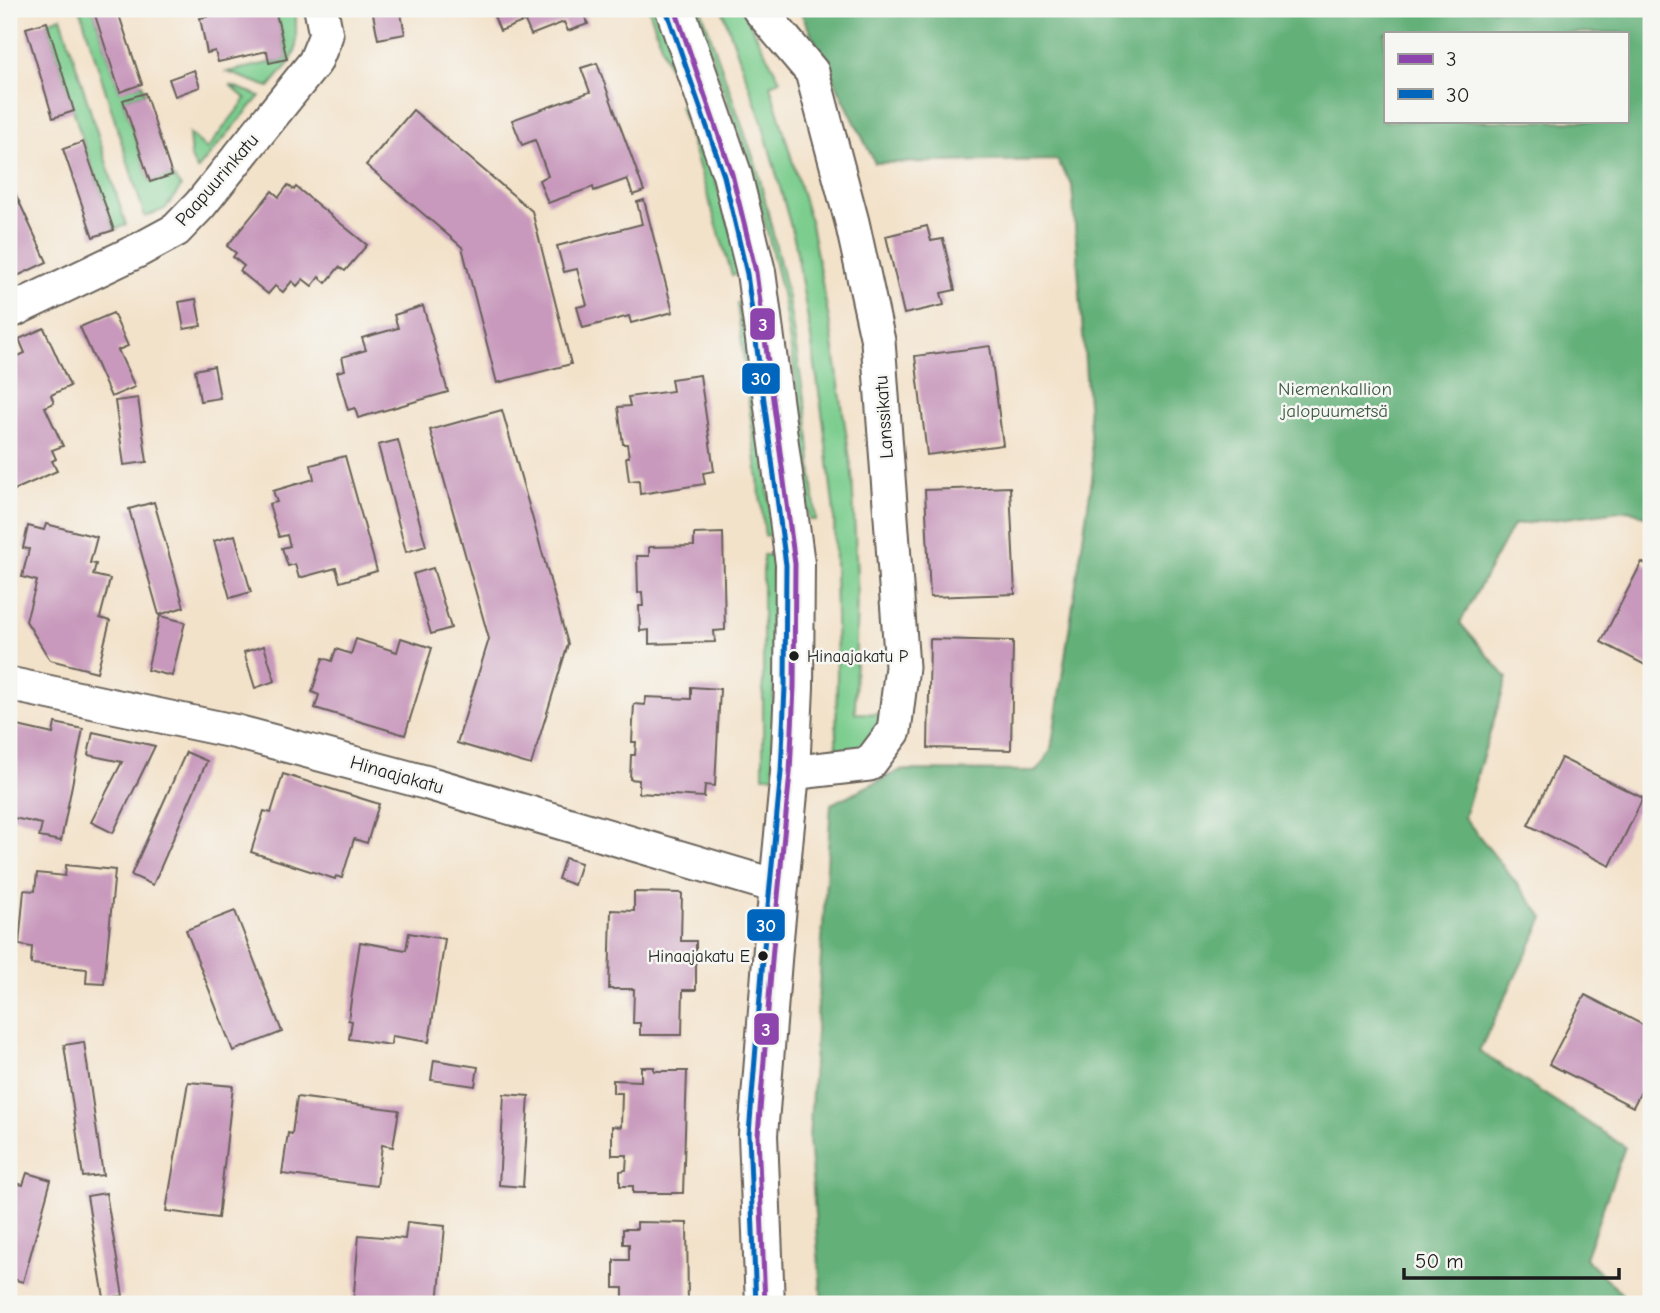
<svg xmlns="http://www.w3.org/2000/svg" width="1660" height="1313" font-family="'Comic Neue',sans-serif">
  <rect width="100%" height="100%" fill="#f6f6f2"/>
  <filter id="ink" filterUnits="userSpaceOnUse"><feTurbulence type="fractalNoise" baseFrequency=".0143" numOctaves="2"/><feDisplacementMap in="SourceGraphic" scale="14" xChannelSelector="R" yChannelSelector="G"/><feConvolveMatrix kernelMatrix="1 2 1 2 8 2 1 2 1" color-interpolation-filters="sRGB"/></filter>
  <filter id="wash" filterUnits="userSpaceOnUse"><feTurbulence type="fractalNoise" baseFrequency=".00686" numOctaves="4" result="noise"/><feDisplacementMap in="SourceGraphic" scale="28" xChannelSelector="R" yChannelSelector="G"/><feGaussianBlur stdDeviation="1.57" result="paint"/><feColorMatrix in="noise" values="0 0 0 0 0 0 0 0 0 0 0 0 0 0 0 0 0 1.4 0 .05"/><feComposite in="paint" operator="in"/></filter>
  <g filter="url(#wash)">
    <rect width="100%" height="100%" fill="#f3e2ca"/>
    <!-- green -->
    <g fill="#7bcd8e" stroke="#4c7455" stroke-width="2">
      <polygon points="80,9 93,9 120,91 142,84 145,93 123,100 150,182 172,175 181,187 165,209 145,217"/>
      <polygon points="275,9 294,9 296,17 296,49 291,61 269,87 227,72 287,59"/>
      <polygon points="649,9 660,9 678,66 669,69"/>
      <polygon points="695,9 701,9 758,171 787,292 807,417 816,520 809,520 802,419 782,293 753,173"/>
      <polygon points="722,9 742,9 780,80 770,85 811,224 831,330 852,473 857,576 855,713 883,714 869,745 853,754 836,754 837,669 834,513 823,419 811,338 795,242 762,122"/>
      <polygon points="61,17 126,225 114,230 83,142 47,22"/>
      <polygon points="230,85 260,96 197,170 191,158 189,133 207,149 246,99"/>
      <polygon points="691,101 744,273 732,275 680,105"/>
      <polygon points="748,302 773,535 765,536 737,303"/>
      <polygon points="763,555 773,555 774,776 763,776"/>
    </g>
    <!-- forest -->
    <path fill="#64b079" stroke="#40664a" stroke-width="2" fill-rule="evenodd" d="M799,9H1651V518L1628,510L1513,525L1460,623L1507,678L1464,817L1544,918L1479,1051L1625,1147L1585,1258L1632,1304H822L809,1139L831,804L901,770L1037,771L1051,750L1093,472L1072,185L1057,160L875,163ZM1385,33H1627V121H1385Z"/>
    <g id="blocks">
      <!-- building -->
      <g fill="#c899bc">
        <polygon points="93,9 117,9 142,84 120,92"/>
        <polygon points="205,9 275,9 287,59 269,63 267,51 218,62 215,51 207,53 200,18 207,17"/>
        <polygon points="372,9 400,9 405,34 378,39"/>
        <polygon points="491,9 582,9 588,24 568,31 564,22 531,35 525,21 500,31"/>
        <polygon points="47,22 74,111 53,118 26,28"/>
        <polygon points="597,63 644,191 633,195 627,179 594,191 593,187 548,203 539,180 548,176 535,140 522,145 512,120 590,92 581,68"/>
        <polygon points="194,70 200,87 175,96 169,79"/>
        <polygon points="145,93 172,175 150,182 123,100"/>
        <polygon points="413,110 532,211 571,364 497,383 462,247 366,165"/>
        <polygon points="83,142 114,230 93,237 63,149"/>
        <polygon points="9,180 47,262 9,280"/>
        <polygon points="288,185 294,190 296,187 367,245 345,271 339,267 326,283 319,277 312,286 303,279 297,286 292,281 283,292 275,286 268,294 240,271 244,266 233,257 236,253 227,246 272,191 279,197"/>
        <polygon points="644,200 673,312 631,323 629,316 583,328 577,307 587,305 577,269 564,272 557,246 642,224 637,202"/>
        <polygon points="927,226 931,241 943,239 955,290 941,293 944,305 904,314 886,236"/>
        <polygon points="196,299 201,326 184,329 179,302"/>
        <polygon points="423,306 448,392 358,418 355,408 348,410 337,372 345,370 342,357 366,350 362,338 398,328 394,315"/>
        <polygon points="113,313 128,346 118,350 135,387 111,397 80,327"/>
        <polygon points="44,328 70,386 51,395 54,403 45,407 63,446 52,450 56,459 52,461 57,471 12,491 11,487 9,488 9,360 25,353 19,339"/>
        <polygon points="990,346 1003,445 927,455 915,356"/>
        <polygon points="214,366 220,398 200,401 195,370"/>
        <polygon points="700,375 714,471 703,473 705,484 640,494 639,480 629,481 626,457 629,457 627,444 623,444 618,407 630,406 628,397 673,391 671,379"/>
        <polygon points="138,398 147,462 124,465 115,401"/>
        <polygon points="502,410 568,644 531,765 457,743 489,639 430,430"/>
        <polygon points="398,440 426,546 406,552 378,445"/>
        <polygon points="345,456 377,571 340,582 336,568 299,578 295,564 288,566 282,548 290,546 287,535 279,537 269,504 277,502 273,491 314,479 311,465"/>
        <polygon points="1010,487 1015,594 930,597 925,490"/>
        <polygon points="154,502 184,607 159,615 129,509"/>
        <polygon points="46,524 97,537 90,563 96,564 93,575 110,579 100,618 110,621 97,672 50,660 26,621 37,581 22,577 29,549 23,548 28,526 44,530"/>
        <polygon points="723,533 725,630 714,631 715,642 649,644 649,630 640,631 639,606 643,606 642,592 638,593 637,556 649,556 649,547 694,546 694,534"/>
        <polygon points="235,535 251,592 230,598 214,541"/>
        <polygon points="1642,562 1651,567 1651,668 1601,642"/>
        <polygon points="433,568 451,628 431,634 413,574"/>
        <polygon points="160,616 185,622 172,676 147,670"/>
        <polygon points="401,638 432,648 405,735 315,708 319,695 312,692 323,658 332,661 336,649 351,654 356,639 397,652"/>
        <polygon points="930,639 1013,641 1011,750 928,748"/>
        <polygon points="264,646 275,681 255,688 244,652"/>
        <polygon points="691,687 720,689 715,786 705,785 704,797 639,793 639,780 630,779 631,755 635,755 636,742 632,742 634,704 645,705 646,697 691,699"/>
        <polygon points="55,723 83,729 61,841 39,837 42,824 9,817 9,724 53,734"/>
        <polygon points="93,732 155,746 113,833 91,822 122,762 88,755"/>
        <polygon points="186,752 207,761 153,885 131,875"/>
        <polygon points="1561,758 1643,798 1610,866 1528,825"/>
        <polygon points="283,774 379,804 367,843 354,839 342,878 336,876 335,879 251,852 264,811 271,813"/>
        <polygon points="565,858 581,863 574,885 558,879"/>
        <polygon points="66,865 115,870 104,984 86,983 87,969 31,964 32,947 19,945 24,890 35,891 37,873 65,876"/>
        <polygon points="634,892 682,893 681,941 696,941 696,990 683,990 682,1035 640,1035 640,1023 633,1023 634,989 609,989 611,910 634,911"/>
        <polygon points="235,911 282,1032 233,1051 186,930"/>
        <polygon points="409,933 445,939 429,1042 392,1036 391,1045 349,1039 352,1021 348,1020 360,942 406,950"/>
        <polygon points="1585,995 1651,1029 1651,1072 1633,1107 1549,1064"/>
        <polygon points="84,1042 103,1175 83,1177 64,1045"/>
        <polygon points="434,1060 478,1067 475,1086 431,1080"/>
        <polygon points="641,1067 654,1067 654,1071 687,1071 683,1193 633,1193 633,1186 620,1186 620,1171 626,1170 627,1155 612,1155 612,1126 621,1127 622,1093 613,1093 613,1080 641,1081"/>
        <polygon points="188,1082 233,1086 218,1218 166,1211"/>
        <polygon points="504,1094 529,1096 523,1187 499,1185"/>
        <polygon points="297,1097 399,1110 393,1147 382,1145 377,1186 282,1174 288,1133 292,1134"/>
        <polygon points="27,1173 51,1180 23,1282 9,1278 9,1181 23,1185"/>
        <polygon points="106,1193 123,1296 104,1298 87,1196"/>
        <polygon points="407,1222 445,1226 438,1304 353,1304 359,1235 405,1239"/>
        <polygon points="637,1222 687,1223 688,1304 623,1304 623,1288 614,1288 614,1260 629,1260 629,1244 623,1244 623,1229 637,1229"/>
      </g>
    </g>
  </g>
  <g filter="url(#ink)">
    <use href="#blocks" fill-opacity="0" stroke="#676159" stroke-width="2"/>
    <g fill="none" stroke-linecap="round" stroke-linejoin="round">
      <defs>
        <g id="street">
          <polyline points="759,9 812,72 852,222 878,341 902,667 894,731 869,764 790,773"/>
          <polyline points="9,312 139,250 176,230 200,205 315,62 326,35 321,9"/>
          <polyline points="9,684 237,732 428,783 779,887"/>
        </g>
        <polyline id="secondary" points="675,9 732,174 756,272 795,564 794,687 790,773 773,948 758,1135 765,1304"/>
      </defs>
      <!-- street casing -->
      <use href="#street" stroke="#676159" stroke-width="37"/>
      <!-- secondary casing -->
      <use href="#secondary" stroke="#676159" stroke-width="42"/>
      <!-- street -->
      <use href="#street" stroke="#fff" stroke-width="33"/>
      <!-- secondary -->
      <use href="#secondary" stroke="#fff" stroke-width="38"/>
      <defs>
        <polyline id="bus-1" points="675,9 732,174 756,272 795,564 794,687 790,773 773,948 758,1135 765,1304"/>
        <polyline id="bus-2" points="667,12 724,176 747,274 786,565 785,687 781,772 764,947 749,1134 756,1304"/>
      </defs>
      <!-- bus-1 casing -->
      <use href="#bus-1" stroke="#f6f6f2" stroke-width="10"/>
      <!-- bus-2 casing -->
      <use href="#bus-2" stroke="#f6f6f2" stroke-width="10"/>
      <!-- bus-1 -->
      <use href="#bus-1" stroke="#8e44ad" stroke-width="5"/>
      <!-- bus-2 -->
      <use href="#bus-2" stroke="#0065bd" stroke-width="5"/>
    </g>
  </g>
  <!-- markers -->
  <g fill="#1c1c1c" stroke="#f6f6f2" stroke-width="2.5">
    <circle cx="794" cy="656" r="6"/>
    <circle cx="763" cy="956" r="6"/>
  </g>
  <g text-anchor="middle" dominant-baseline="central" stroke-width="5" stroke-linejoin="round" paint-order="stroke">
    <!-- bus labels -->
    <g font-size="17" fill="#1c1c1c" stroke="#f6f6f2" text-anchor="start">
      <text x="807" y="656">Hinaajakatu P</text>
      <text x="750" y="956" text-anchor="end">Hinaajakatu E</text>
    </g>
    <!-- street labels -->
    <g font-size="19" fill="#1c1c1c" stroke="#f6f6f2">
      <text transform="translate(217 180) rotate(-49)">Paapuurinkatu</text>
      <text transform="translate(884 417) rotate(-94)">Lanssikatu</text>
      <text transform="translate(397 775) rotate(16)">Hinaajakatu</text>
    </g>
    <!-- park labels -->
    <g font-size="19" fill="#3d5a44" stroke="#f6f6f2">
      <text x="1335" y="389">Niemenkallion<tspan x="1335" dy="22">jalopuumetsä</tspan></text>
    </g>
  </g>
  <g stroke="#f6f6f2" stroke-width="2.5">
    <rect x="749" y="307" width="27" height="34" rx="7" fill="#8e44ad"/>
    <rect x="741" y="362" width="40" height="33" rx="7" fill="#0065bd"/>
    <rect x="746" y="908" width="40" height="34" rx="7" fill="#0065bd"/>
    <rect x="753" y="1012" width="27" height="34" rx="7" fill="#8e44ad"/>
  </g>
  <g font-size="19" text-anchor="middle" font-weight="bold" fill="#fff">
    <text x="763" y="331">3</text>
    <text x="761" y="385">30</text>
    <text x="766" y="932">30</text>
    <text x="766" y="1036">3</text>
  </g>
  <!-- margin -->
  <rect width="1660" height="1313" fill="none" stroke="#f6f6f2" stroke-width="35"/>
  <!-- legend -->
  <rect x="1384" y="32" width="245" height="91" fill="#f6f6f2" stroke="#9f9f9c" stroke-width="2"/>
  <rect x="1398" y="54" width="35" height="10" fill="#8e44ad" stroke="#9f9f9c" stroke-width="2"/>
  <text x="1446" y="66" font-size="21" fill="#1c1c1c">3</text>
  <rect x="1398" y="89" width="35" height="10" fill="#0065bd" stroke="#9f9f9c" stroke-width="2"/>
  <text x="1446" y="102" font-size="21" fill="#1c1c1c">30</text>
  <!-- scale -->
  <path d="M1404 1268v10h215v-10" fill="none" stroke="#1c1c1c" stroke-width="3.5"/>
  <text x="1415" y="1268" font-size="21" fill="#1c1c1c" stroke="#f6f6f2" stroke-width="5" paint-order="stroke">50 m</text>
</svg>
